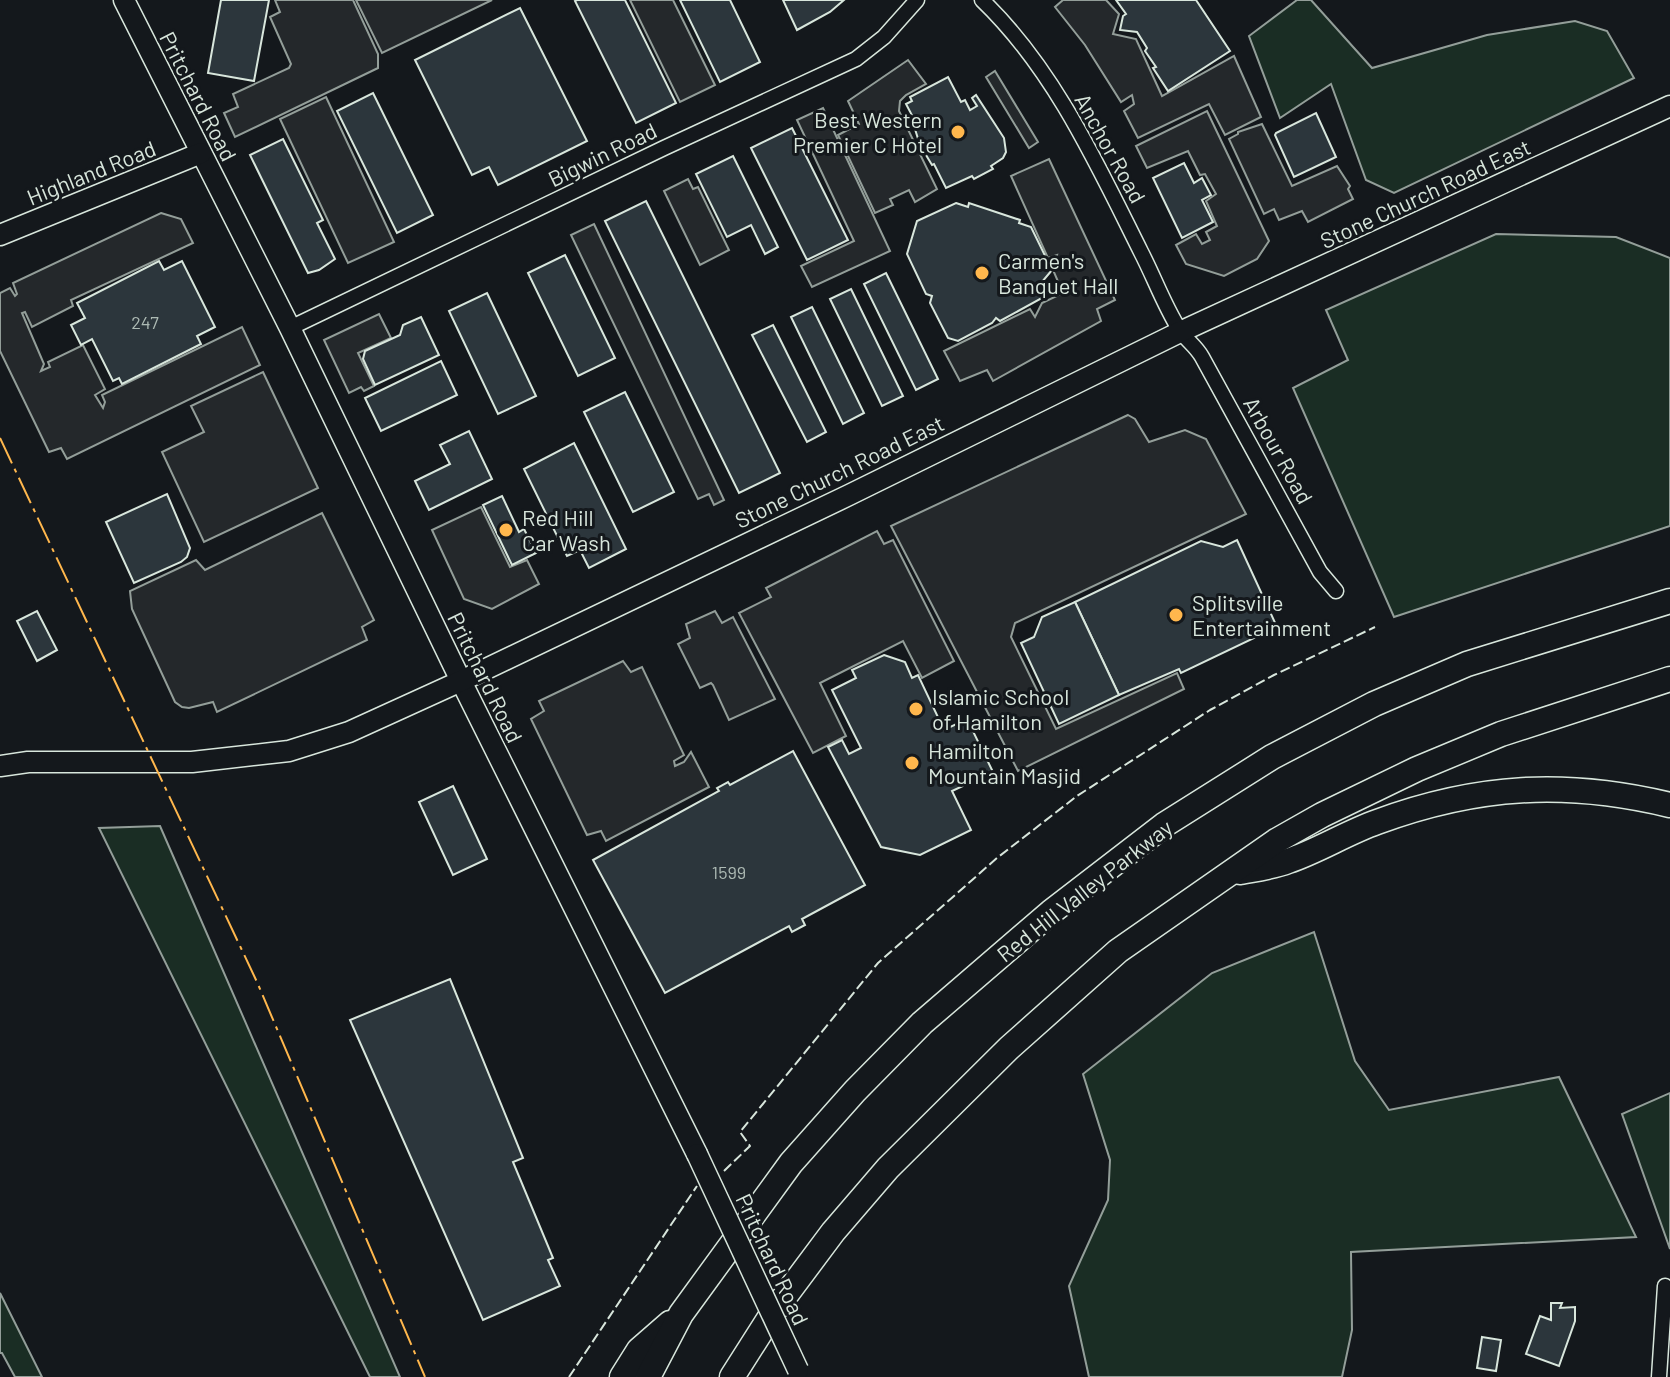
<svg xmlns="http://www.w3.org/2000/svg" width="1670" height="1377" font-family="Barlow,sans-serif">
  <rect width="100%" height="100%" fill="#14181c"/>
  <!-- green -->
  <g fill="#1a2d24" stroke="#939e99" stroke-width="2">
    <polygon points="1297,0 1311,0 1372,68 1487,35 1575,21 1607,31 1634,78 1394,193 1366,180 1331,84 1280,118 1249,36"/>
    <polygon points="1496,234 1616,237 1670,258 1670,526 1394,617 1293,388 1348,360 1326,310"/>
    <polygon points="160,826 400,1377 370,1377 99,828"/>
    <polygon points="1314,932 1355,1061 1389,1110 1559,1077 1636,1237 1351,1252 1352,1330 1342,1377 1089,1377 1069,1286 1108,1200 1110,1160 1083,1074 1212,973"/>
    <polygon points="1670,1093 1670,1249 1622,1114"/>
    <polygon points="0,1293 42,1377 15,1377 2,1353 0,1353"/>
  </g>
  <!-- parking -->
  <g fill="#24282b" stroke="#939e99" stroke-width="2">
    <polygon points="275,0 353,0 378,54 378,68 235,137 224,113 238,107 233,94 289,68 291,64 270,17 280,12"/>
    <polygon points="356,0 492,0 382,53"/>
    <polygon points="630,0 673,0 715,85 680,102"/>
    <polygon points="1063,0 1106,0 1119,14 1113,34 1136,39 1162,96 1234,56 1261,117 1225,135 1209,104 1138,138 1124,111 1134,104 1132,95 1121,102 1085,45 1055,7"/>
    <polygon points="908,60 926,84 906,95 900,101 899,111 937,189 915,202 909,190 890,199 893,205 875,213 838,135 859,124 848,101"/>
    <polygon points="995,71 1038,142 1029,148 986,77"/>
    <polygon points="326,97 394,242 348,263 280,119"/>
    <polygon points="823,108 890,251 812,287 801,266 854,241 797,120"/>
    <polygon points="1207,111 1269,241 1257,259 1224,276 1186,264 1176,245 1196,234 1202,244 1210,240 1206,232 1217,226 1206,201 1216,194 1205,174 1200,175 1188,151 1147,168 1136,146"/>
    <polygon points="1262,124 1292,186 1337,166 1350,186 1348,189 1353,199 1308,222 1302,211 1279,220 1274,209 1264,214 1229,139 1238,134 1238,132"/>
    <polygon points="1049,159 1115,300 1097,309 1101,321 993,381 987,370 960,381 944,351 1030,309 1035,317 1042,303 1063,293 1053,270 1057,255 1048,258 1011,176"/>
    <polygon points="688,179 693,189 698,187 729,250 700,265 664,191"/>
    <polygon points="161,213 181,219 193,243 71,300 73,306 32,327 25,312 22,313 44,364 41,371 50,367 48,362 83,345 105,389 95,395 103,408 105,402 102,395 242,327 260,365 67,459 61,448 49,452 0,351 0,293 10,288 15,296 17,294 13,283"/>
    <polygon points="594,224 724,500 714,505 709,494 698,499 571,235"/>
    <polygon points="379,314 391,338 358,353 374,386 364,391 361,387 349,393 324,340"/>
    <polygon points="263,372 318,488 204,542 162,452 204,432 191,406"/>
    <polygon points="1128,415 1135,419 1149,442 1185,430 1206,439 1246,514 1015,623 1011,637 1056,729 1177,673 1184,689 1018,771 891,526"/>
    <polygon points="481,507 510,567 527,560 539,584 492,609 464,599 432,530"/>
    <polygon points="322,513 374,620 362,627 367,640 217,712 213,702 189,708 182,707 175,702 132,609 130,591 196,560 205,570"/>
    <polygon points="877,531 884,544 893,540 954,661 922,678 903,641 820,683 846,736 813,753 739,613 771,597 766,588"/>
    <polygon points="715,611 722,623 733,617 775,699 729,720 713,685 711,683 700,688 678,644 690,638 686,624"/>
    <polygon points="623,661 631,672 642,667 684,755 674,761 675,766 684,762 691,752 709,787 606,841 601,831 587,835 531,719 544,711 539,701"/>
  </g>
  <!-- building -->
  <g fill="#2c363c" stroke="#d8e6dc" stroke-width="2">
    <polygon points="221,0 269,0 254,81 208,73"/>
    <polygon points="577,0 625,0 676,103 636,123 575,1"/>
    <polygon points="680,0 730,0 760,62 720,82"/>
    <polygon points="783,0 844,0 830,12 797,30"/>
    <polygon points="1116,0 1196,0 1230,51 1168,91 1153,68 1156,67 1145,51 1147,48 1137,32 1120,30 1123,16 1126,14"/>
    <polygon points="520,8 587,141 498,185 489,167 472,175 415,60"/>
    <polygon points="948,77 961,102 965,100 970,110 977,106 972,98 976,95 1004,138 1006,152 1003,158 991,166 993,169 974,179 972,176 946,188 934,164 932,165 920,145 914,126 917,125 906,104 912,101 910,97"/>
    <polygon points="373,93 433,215 397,233 337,111"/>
    <polygon points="1316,113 1336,157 1294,177 1275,135 1276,133"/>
    <polygon points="792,128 848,240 807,260 751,148"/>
    <polygon points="283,139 323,220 317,223 335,259 319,270 308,273 250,155"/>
    <polygon points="733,156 778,247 765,254 751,225 727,237 696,174"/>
    <polygon points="1184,163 1194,183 1202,178 1211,195 1202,200 1213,222 1182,238 1153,178"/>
    <polygon points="646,201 780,473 739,493 605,221"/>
    <polygon points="956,203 968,207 969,203 1020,220 1019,223 1031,227 1052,270 1041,283 1042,298 1000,321 996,318 992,323 958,341 948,338 930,303 932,296 926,294 907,254 917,221"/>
    <polygon points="565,255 615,358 578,376 528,273"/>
    <polygon points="159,261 164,270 182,261 215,327 197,336 201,344 122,384 119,378 113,381 92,339 81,345 71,325 85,318 77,303"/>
    <polygon points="886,273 938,379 916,390 864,284"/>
    <polygon points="851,289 903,396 882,406 830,299"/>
    <polygon points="487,293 536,396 498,414 449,311"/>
    <polygon points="812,307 864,413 843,424 791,317"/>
    <polygon points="421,317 439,355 375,385 363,359 365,351 400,335 403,325"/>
    <polygon points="773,325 826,432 807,442 752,335"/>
    <polygon points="441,361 457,395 381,431 365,398"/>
    <polygon points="625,392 674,492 633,512 584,412"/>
    <polygon points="469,431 492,479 429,510 415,481 450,464 440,445"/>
    <polygon points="574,443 626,549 589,568 580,550 567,556 524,469"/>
    <polygon points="167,494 190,548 187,557 181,562 134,583 106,522"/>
    <polygon points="502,496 519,532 524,529 536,553 512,565 483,505"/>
    <polygon points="1237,540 1277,627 1181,673 1179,669 1119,695 1075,602 1201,541 1223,547"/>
    <polygon points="1075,602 1119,695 1059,724 1021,643 1034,637 1042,617"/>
    <polygon points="37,611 57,650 37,661 17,621"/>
    <polygon points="884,655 905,662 912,678 918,675 944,730 967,719 993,772 952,791 971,830 920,855 881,847 828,747 842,740 849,754 861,748 832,690 856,678 852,670"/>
    <polygon points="793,751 865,885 802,919 805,925 792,932 789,926 665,993 593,860 719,791 717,788 728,782 730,785"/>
    <polygon points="453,786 487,859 453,875 419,802"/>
    <polygon points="450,979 523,1158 513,1162 553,1258 548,1260 560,1286 483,1320 350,1020"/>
    <polygon points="1551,1303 1562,1303 1560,1308 1575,1307 1575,1321 1559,1366 1526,1354 1540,1316 1551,1320"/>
    <polygon points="1482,1337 1501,1340 1496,1371 1477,1368"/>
  </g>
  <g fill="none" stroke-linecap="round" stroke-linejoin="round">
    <defs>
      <g id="street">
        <path d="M982,0C1054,69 1097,164 1141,252C1154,277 1164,305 1179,329C1185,339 1196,346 1202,357L1320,572L1336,591"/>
        <polyline points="290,328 664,148 856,59 884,37 917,0"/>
        <polyline points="1659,1377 1665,1286"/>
      </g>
      <g id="secondary">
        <polyline points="124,0 290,328 461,681 697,1154"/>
        <polyline points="0,235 201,153"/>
        <polyline points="0,766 28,762 192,762 289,751 349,732 461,681 849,495 1180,332 1670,106"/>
      </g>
      <g id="highway">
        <path d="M1240,872C1256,869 1273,867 1288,861C1318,851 1346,833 1377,822C1477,785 1566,780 1670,805"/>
        <polyline points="622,1377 639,1350 670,1323"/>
        <polyline points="648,1377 681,1314 791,1163 855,1091 922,1023 1051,912 1164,825 1272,757 1374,704 1467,664 1670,601"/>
        <polyline points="732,1377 774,1311 833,1232 888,1168 1009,1048 1118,951 1276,841 1322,815 1417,769 1501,734 1670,679"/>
      </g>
    </defs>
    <!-- street casing -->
    <use href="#street" stroke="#d8e6dc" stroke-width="17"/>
    <!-- secondary casing -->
    <use href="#secondary" stroke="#d8e6dc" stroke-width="23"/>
    <!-- highway casing -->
    <use href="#highway" stroke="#d8e6dc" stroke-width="27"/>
    <!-- street -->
    <use href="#street" stroke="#14181c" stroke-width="14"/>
    <!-- secondary -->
    <use href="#secondary" stroke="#14181c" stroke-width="20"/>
    <!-- highway -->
    <use href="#highway" stroke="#14181c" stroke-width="24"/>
    <defs>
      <polyline id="secondary-bridge" points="697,1154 798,1370"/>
    </defs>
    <!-- secondary-bridge casing -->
    <use href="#secondary-bridge" stroke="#d8e6dc" stroke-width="23" stroke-linecap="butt"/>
    <!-- secondary-bridge -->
    <use href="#secondary-bridge" stroke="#14181c" stroke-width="20"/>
    <!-- fence -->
    <g stroke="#d8e6dc" stroke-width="2" stroke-dasharray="10 4" stroke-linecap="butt">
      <polyline points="724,1171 750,1146 740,1132 878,963 997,858 1077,796 1210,710 1274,675 1375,627"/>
      <polyline points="569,1377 697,1186"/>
    </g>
    <!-- power -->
    <polyline stroke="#ffb74d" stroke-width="2" stroke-dasharray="28 6 4 6" stroke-linecap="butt" points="0,438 257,982 425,1377"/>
  </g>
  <!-- markers -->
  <g fill="#ffb74d" stroke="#14181c" stroke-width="3">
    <circle cx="958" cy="132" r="8"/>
    <circle cx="982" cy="273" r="8"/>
    <circle cx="506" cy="530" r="8"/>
    <circle cx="1176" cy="615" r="8"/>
    <circle cx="916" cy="709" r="8"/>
    <circle cx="912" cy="763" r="8"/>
  </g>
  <g text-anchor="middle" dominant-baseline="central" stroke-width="6" stroke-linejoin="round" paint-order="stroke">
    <!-- number labels -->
    <g font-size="18" fill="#adbab4">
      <text x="145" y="322">247</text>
      <text x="729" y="872">1599</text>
    </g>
    <!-- street labels -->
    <g font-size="22" fill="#d8e6dc" stroke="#14181c">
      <text transform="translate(199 96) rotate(63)">Pritchard Road</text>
      <text transform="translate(1111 148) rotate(61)">Anchor Road</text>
      <text transform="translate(602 154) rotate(-26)">Bigwin Road</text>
      <text transform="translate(91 172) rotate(-22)">Highland Road</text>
      <text transform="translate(1425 193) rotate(-25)">Stone Church Road East</text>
      <text transform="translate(1279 450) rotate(61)">Arbour Road</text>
      <text transform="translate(839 471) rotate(-26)">Stone Church Road East</text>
      <text transform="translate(486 677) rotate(64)">Pritchard Road</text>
      <text transform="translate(1084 890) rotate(-38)">Red Hill Valley Parkway</text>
      <text transform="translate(773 1259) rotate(65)">Pritchard Road</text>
    </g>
    <!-- poi labels -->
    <g font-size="22" fill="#d8e6dc" stroke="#14181c" text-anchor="start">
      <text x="942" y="119" text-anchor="end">Best Western<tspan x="942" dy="25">Premier C Hotel</tspan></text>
      <text x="998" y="260">Carmen's<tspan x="998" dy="25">Banquet Hall</tspan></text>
      <text x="522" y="517">Red Hill<tspan x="522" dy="25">Car Wash</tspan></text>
      <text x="1192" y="602">Splitsville<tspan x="1192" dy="25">Entertainment</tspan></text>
      <text x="932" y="696">Islamic School<tspan x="932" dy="25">of Hamilton</tspan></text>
      <text x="928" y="750">Hamilton<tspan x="928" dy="25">Mountain Masjid</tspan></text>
    </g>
  </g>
</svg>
